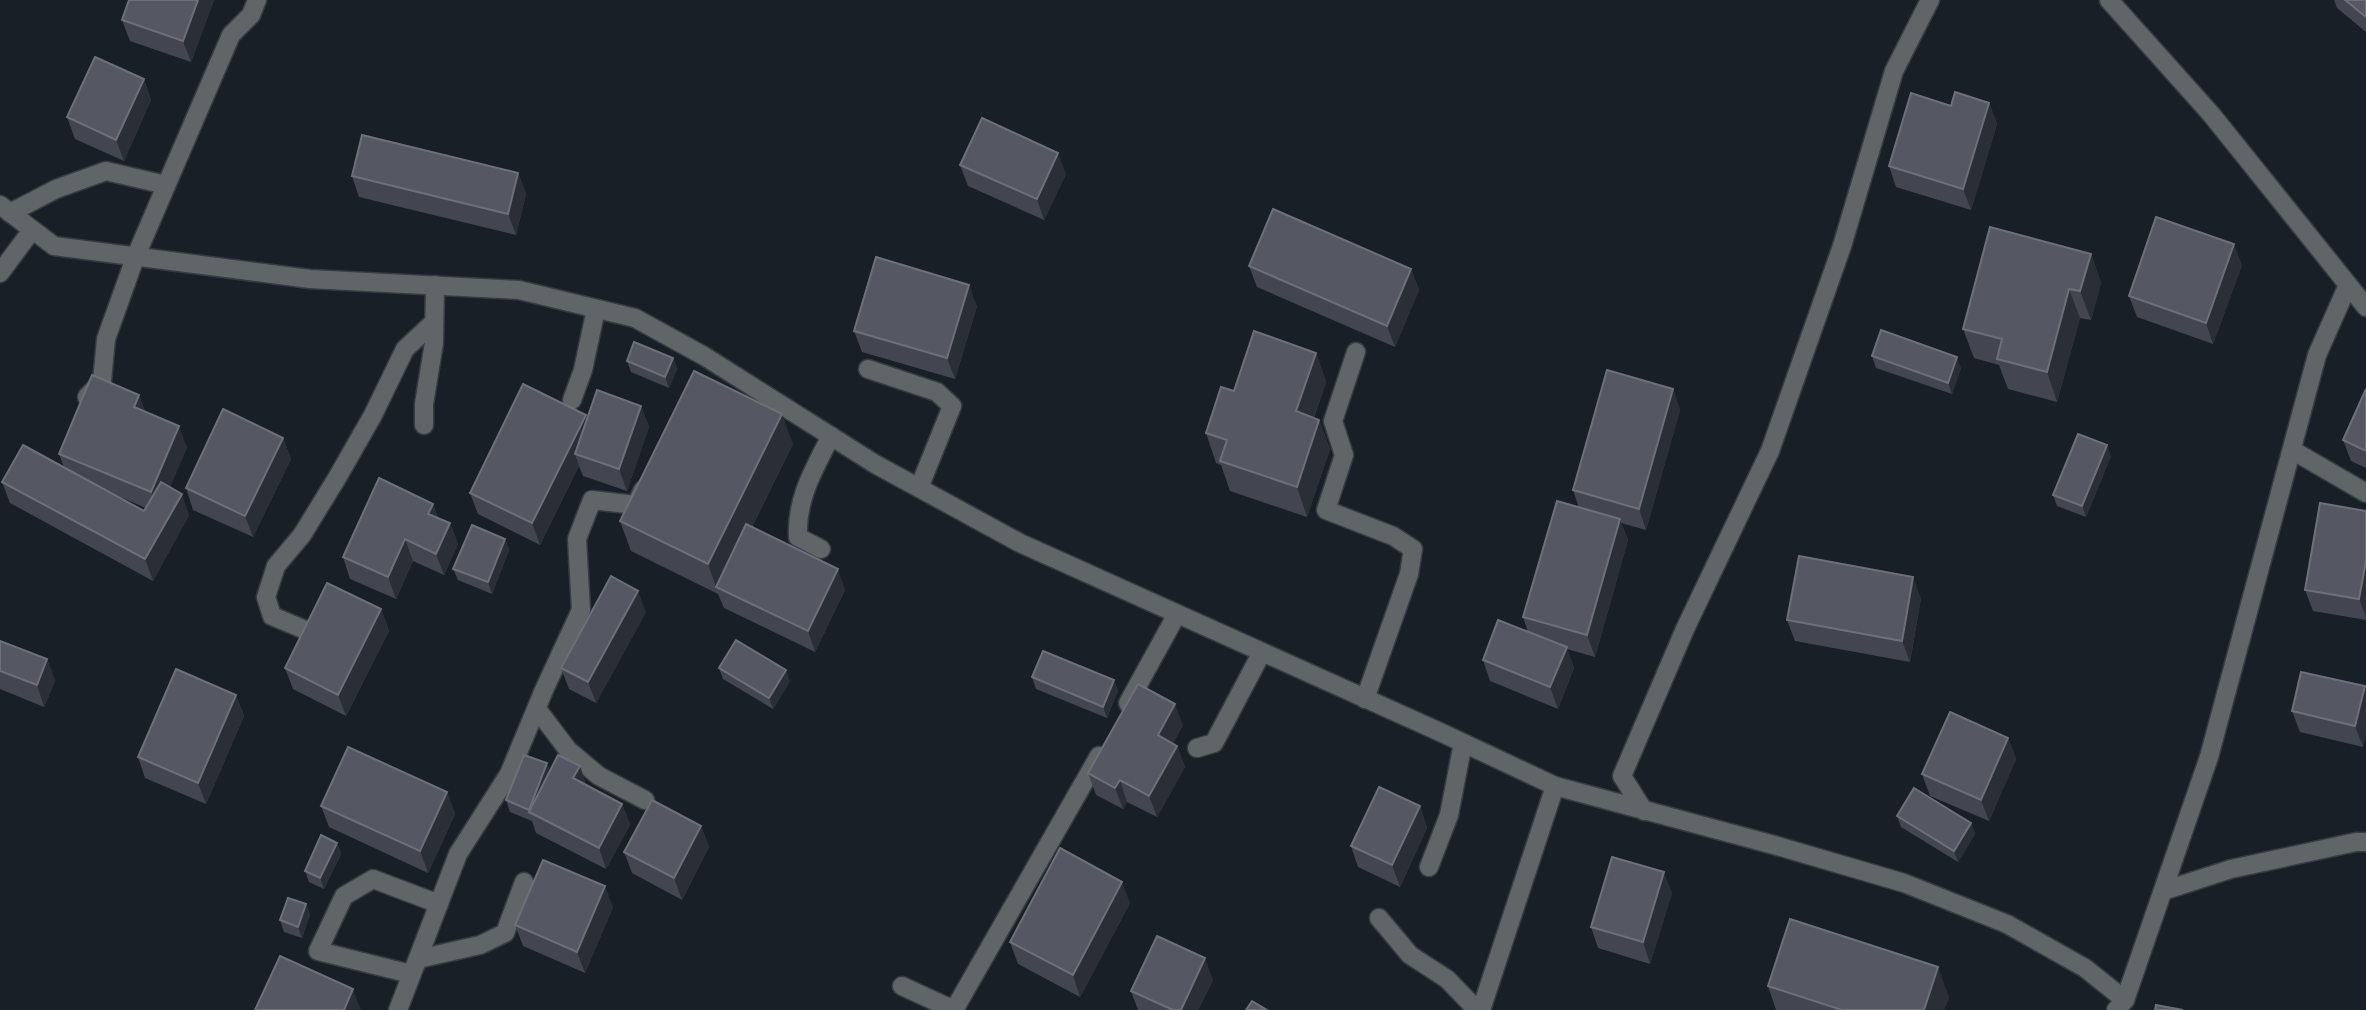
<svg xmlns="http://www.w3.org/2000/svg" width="2366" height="1010" font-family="'Fira Sans Condensed',sans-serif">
  <rect width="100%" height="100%" fill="#181f26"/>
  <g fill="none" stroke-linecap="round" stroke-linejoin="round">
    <defs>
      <g id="street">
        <polyline points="2109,0 2211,114 2366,307"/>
        <polyline points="0,205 54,246 310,279 519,290 635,318 704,356 875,464 1020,543 1440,732 1555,786 1774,845 1904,883 2007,924 2085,968 2125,1000"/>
        <polyline points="10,213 56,189 106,171 166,185"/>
        <polyline points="0,273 32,230"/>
        <polyline points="1356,352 1333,421 1344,455 1326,510 1393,536 1413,549 1409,574 1365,699"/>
        <polyline points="868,369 937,392 952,406 919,488"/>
        <polyline points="87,397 102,381 106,339 135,258 231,35 251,15 257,0"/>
        <polyline points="572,400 583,370 596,309"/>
        <polyline points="424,425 424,404 434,343 435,285"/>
        <polyline points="2292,450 2366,493"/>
        <path d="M821,549L798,537C796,499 814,469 831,436"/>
        <polyline points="303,629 272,616 266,597 276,566 302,535 337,478 373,415 405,349 434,322"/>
        <polyline points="1128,703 1177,614"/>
        <polyline points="537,709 568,750 599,776 645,800"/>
        <polyline points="1197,748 1214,743 1262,652"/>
        <polyline points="1644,811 1622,776 1685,629 1770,451 1842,246 1894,71 1930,0"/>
        <polyline points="1429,867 1449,815 1463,743"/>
        <polyline points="2163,891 2231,869 2356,842 2366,842"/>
        <polyline points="1379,918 1410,955 1447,979 1477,1010"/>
        <polyline points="418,959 480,945 505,933 524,882"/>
        <polyline points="411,974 318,951 344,896 373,879 439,904"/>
        <polyline points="902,986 954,1010 1099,756"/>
        <polyline points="398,1010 458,854 509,774 544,690 581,610 577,539 592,500 636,505 643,490"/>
        <polyline points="1481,1010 1555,786"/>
        <polyline points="2116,1010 2125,1000 2209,757 2317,355 2348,285"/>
      </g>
    </defs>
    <!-- street casing -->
    <use href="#street" stroke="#363c43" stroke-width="21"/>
    <!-- street -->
    <use href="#street" stroke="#606568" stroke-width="18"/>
  </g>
  <!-- wall -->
  <g fill="#434650" fill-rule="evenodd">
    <polygon points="129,0 214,0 191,62 130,41 122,20"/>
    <polygon points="2334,0 2366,0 2366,32 2337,8"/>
    <polygon points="144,79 151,100 124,161 75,139 67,117"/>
    <polygon points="1989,103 1997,124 1971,210 1896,187 1889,166"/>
    <polygon points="960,165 1066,174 1044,220 968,186"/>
    <polygon points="518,173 526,194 516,235 359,197 352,176"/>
    <polygon points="2091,254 2101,283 2091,320 2080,318 2057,402 2008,389 1999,365 1974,358 1963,329"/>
    <polygon points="2242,265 2213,344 2137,317 2129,296"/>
    <polygon points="1249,266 1411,269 1419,290 1395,347 1257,287"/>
    <polygon points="977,306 955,379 862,352 854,331"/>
    <polygon points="1316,353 1326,382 1314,418 1319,420 1330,449 1307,517 1230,491 1221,465 1216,463 1206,433 1234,391"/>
    <polygon points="1872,356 1961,368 1952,394 1876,368"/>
    <polygon points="673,358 677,369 669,388 631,372 627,361"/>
    <polygon points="1673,389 1680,410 1646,530 1621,523 1628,540 1595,657 1567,649 1574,668 1558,709 1490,681 1483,660 1528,632 1523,617 1579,508 1573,490"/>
    <polygon points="2366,389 2366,468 2351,461 2343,440"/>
    <path d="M139,395L145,412L187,447L170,487L189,515L153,581L10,503L2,482L64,467L59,454ZM118,496L146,508L144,511Z"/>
    <polygon points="641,406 649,427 627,491 583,476 579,466 540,545 478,514 470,493 587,419"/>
    <polygon points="283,438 291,459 253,537 193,510 186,488"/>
    <polygon points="793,444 752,527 845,590 815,652 724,608 718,594 631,551 620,521"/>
    <polygon points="2111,456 2086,517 2057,506 2053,495"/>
    <polygon points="433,504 438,518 450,523 458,544 444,575 413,561 396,599 350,579 343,557"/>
    <polygon points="2366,511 2366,620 2313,611 2305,590"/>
    <polygon points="505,539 509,550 492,594 458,580 453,569"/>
    <polygon points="1921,598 1910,662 1795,641 1787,620"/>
    <polygon points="381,609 389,631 346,716 293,689 285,668"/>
    <polygon points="646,612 596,703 569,689 561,668"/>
    <polygon points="0,641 47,659 55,681 44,707 0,689"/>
    <polygon points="719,668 790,681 773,709 723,679"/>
    <polygon points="1032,677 1114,680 1118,691 1107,718 1036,689"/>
    <polygon points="2366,690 2366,733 2363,747 2300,732 2292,711"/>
    <polygon points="236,695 244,716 206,804 145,778 138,757"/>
    <polygon points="1183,725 1173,743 1177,746 1185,767 1157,817 1127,802 1123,809 1096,795 1088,773"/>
    <polygon points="2008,738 2016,759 1989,821 1930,796 1922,774"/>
    <polygon points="550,771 587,786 622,804 630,825 606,869 536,833 532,821 510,812 506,800"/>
    <polygon points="447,792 455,814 428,873 329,827 321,806"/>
    <polygon points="1420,806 1427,828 1400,887 1358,867 1351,846"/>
    <polygon points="1897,816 1971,823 1975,834 1958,862 1901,827"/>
    <polygon points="701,826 709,847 682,900 632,873 624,852"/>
    <polygon points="337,843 341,854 324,889 309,882 305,871"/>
    <polygon points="1672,893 1650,964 1598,948 1591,927"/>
    <polygon points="1130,903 1080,997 1018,964 1010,942"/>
    <polygon points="306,904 310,915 302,938 284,932 280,920"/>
    <polygon points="613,907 585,973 523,946 515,925"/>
    <polygon points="1213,980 1198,1010 1138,1010 1131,991"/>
    <polygon points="1768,986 1949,997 1944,1010 1776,1010"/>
  </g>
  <!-- shaded-wall -->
  <g fill="#2a2f37">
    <polygon points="198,0 214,0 191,62 183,41"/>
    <polygon points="144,79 151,100 124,161 116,140"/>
    <polygon points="1989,103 1997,124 1971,210 1963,189"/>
    <polygon points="1058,153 1066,174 1044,220 1037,199"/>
    <polygon points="518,173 526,194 516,235 508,214"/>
    <polygon points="2234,244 2242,265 2213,344 2206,323"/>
    <polygon points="2091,254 2101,283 2091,320 2080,291"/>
    <polygon points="1411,269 1419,290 1395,347 1387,326"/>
    <polygon points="969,285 977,306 955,379 947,358"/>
    <polygon points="2069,289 2080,318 2057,402 2047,372"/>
    <polygon points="1316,353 1326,382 1306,441 1296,411"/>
    <polygon points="1957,357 1961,368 1952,394 1948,383"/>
    <polygon points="673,358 677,369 669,388 665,377"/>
    <polygon points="1673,389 1680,410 1646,530 1639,509"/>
    <polygon points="139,395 147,416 134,407"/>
    <polygon points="641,406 649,427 627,491 619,469"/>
    <polygon points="782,414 793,444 721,589 716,587 708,564"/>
    <polygon points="586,415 594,436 575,454 579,466 540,545 532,523"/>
    <polygon points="1319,420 1330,449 1307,517 1297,487"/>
    <polygon points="179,426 187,447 159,514 151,492"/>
    <polygon points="283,438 291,459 253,537 245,516"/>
    <polygon points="2107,445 2111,456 2086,517 2082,506"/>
    <polygon points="182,494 189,515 153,581 145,559"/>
    <polygon points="433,504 441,525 428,514"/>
    <polygon points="1620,519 1628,540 1595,657 1587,635"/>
    <polygon points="450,523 458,544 444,575 436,554"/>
    <polygon points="405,539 413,561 396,599 388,577"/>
    <polygon points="505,539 509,550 492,594 488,582"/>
    <polygon points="2366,561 2366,617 2359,599"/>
    <polygon points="838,569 845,590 815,652 808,631"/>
    <polygon points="1913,577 1921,598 1910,662 1902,641"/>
    <polygon points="638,591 646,612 596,703 588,682"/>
    <polygon points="381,609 389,631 346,716 338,695"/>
    <polygon points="1567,647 1574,668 1558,709 1550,687"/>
    <polygon points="47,659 55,681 44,707 37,685"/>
    <polygon points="786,670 790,681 773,709 769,698"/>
    <polygon points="1114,680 1118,691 1107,718 1103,707"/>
    <polygon points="2365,686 2366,690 2366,733 2363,747 2355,726"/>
    <polygon points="236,695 244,716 206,804 198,783"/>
    <polygon points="1175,704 1183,725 1166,756 1158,735"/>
    <polygon points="2008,738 2016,759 1989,821 1981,800"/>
    <polygon points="1177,746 1185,767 1157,817 1149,796"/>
    <polygon points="547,763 552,775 529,810"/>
    <polygon points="580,766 587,787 573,778"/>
    <polygon points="1120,780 1127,802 1123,809 1115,788"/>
    <polygon points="447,792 455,814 428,873 420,851"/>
    <polygon points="622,804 630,825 606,869 599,848"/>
    <polygon points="1420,806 1427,828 1400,887 1392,865"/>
    <polygon points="1971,823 1975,834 1958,862 1954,851"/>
    <polygon points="701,826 709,847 682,900 674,878"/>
    <polygon points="337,843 341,854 324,889 320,878"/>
    <polygon points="1664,872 1672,893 1650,964 1643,942"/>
    <polygon points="1122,882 1130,903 1080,997 1073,975"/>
    <polygon points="605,886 613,907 585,973 577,952"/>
    <polygon points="306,904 310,915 302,938 298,927"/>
    <polygon points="1205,958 1213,980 1198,1010 1181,1010"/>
    <polygon points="1938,967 1949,997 1944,1010 1924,1010"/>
    <polygon points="353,989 361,1010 344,1010"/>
  </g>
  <!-- building -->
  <g fill="#555862" stroke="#6d7079" stroke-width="2">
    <polygon points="129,0 198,0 183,41 122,20"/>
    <polygon points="2345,0 2366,0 2366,17"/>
    <polygon points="95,57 144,79 116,140 67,117"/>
    <polygon points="1955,92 1989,103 1963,189 1889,166 1911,93 1951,106"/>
    <polygon points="982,118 1058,153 1037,199 960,165"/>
    <polygon points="362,135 518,173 508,214 352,176"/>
    <polygon points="1273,209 1411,269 1387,326 1249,266"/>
    <polygon points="2156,217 2234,244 2206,323 2129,296"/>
    <polygon points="1990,227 2091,254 2080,291 2069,289 2047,372 1997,359 2002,339 1963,329"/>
    <polygon points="876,257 969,285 947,358 854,331"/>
    <polygon points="1881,330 1957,357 1948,383 1872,356"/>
    <polygon points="1254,331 1316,353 1296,411 1319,420 1297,487 1220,461 1227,440 1206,433 1221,387 1234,391"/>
    <polygon points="634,342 673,358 665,377 627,361"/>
    <polygon points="1607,370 1673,389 1639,509 1573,490"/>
    <polygon points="694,371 782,414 708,564 620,521"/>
    <polygon points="92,375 139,395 134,407 179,426 151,492 59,454"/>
    <polygon points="523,384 586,415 532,523 470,493"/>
    <polygon points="2366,389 2366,451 2343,440"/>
    <polygon points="597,390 641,406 619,469 575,454"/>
    <polygon points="223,409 283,438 245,516 186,488"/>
    <polygon points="2078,434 2107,445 2082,506 2053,495"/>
    <polygon points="23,445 144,511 161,482 182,494 145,559 2,482"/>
    <polygon points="379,478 433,504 428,514 450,523 436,554 405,539 388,577 343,557"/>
    <polygon points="1557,501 1620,519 1587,635 1523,617"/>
    <polygon points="2320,503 2366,511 2366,561 2359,599 2305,590"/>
    <polygon points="746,524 838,569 808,631 716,587"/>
    <polygon points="472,525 505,539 488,582 453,569"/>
    <polygon points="1799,556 1913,577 1902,641 1787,620"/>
    <polygon points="611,576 638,591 588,682 561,668"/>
    <polygon points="327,583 381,609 338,695 285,668"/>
    <polygon points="1498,620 1567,647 1550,687 1483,660"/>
    <polygon points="736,640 786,670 769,698 719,668"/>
    <polygon points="0,641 47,659 37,685 0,671"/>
    <polygon points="1043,651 1114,680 1103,707 1032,677"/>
    <polygon points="176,669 236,695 198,783 138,757"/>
    <polygon points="2301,672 2365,686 2355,726 2292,711"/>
    <polygon points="1138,684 1175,704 1158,735 1177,746 1149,796 1120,780 1115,788 1088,773"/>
    <polygon points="1950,712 2008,738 1981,800 1922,774"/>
    <polygon points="348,747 447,792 420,851 321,806"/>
    <polygon points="524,755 547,763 529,810 506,800"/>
    <polygon points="558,755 580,766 573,778 622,804 599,848 529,812"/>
    <polygon points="1379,787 1420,806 1392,865 1351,846"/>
    <polygon points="1914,788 1971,823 1954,851 1897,816"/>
    <polygon points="652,800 701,826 674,878 624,852"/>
    <polygon points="321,835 337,843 320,878 305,871"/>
    <polygon points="1060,848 1122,882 1073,975 1010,942"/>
    <polygon points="1612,857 1664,872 1643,942 1591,927"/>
    <polygon points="543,860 605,886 577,952 515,925"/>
    <polygon points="288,898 306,904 298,927 280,920"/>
    <polygon points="1790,919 1938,967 1924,1010 1842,1010 1768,986"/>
    <polygon points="1157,936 1205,958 1181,1010 1173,1010 1131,991"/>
    <polygon points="280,956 353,989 344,1010 255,1010"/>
    <polygon points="1252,1001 1267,1010 1246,1010"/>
    <polygon points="2156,1005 2183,1010 2155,1010"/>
  </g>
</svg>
